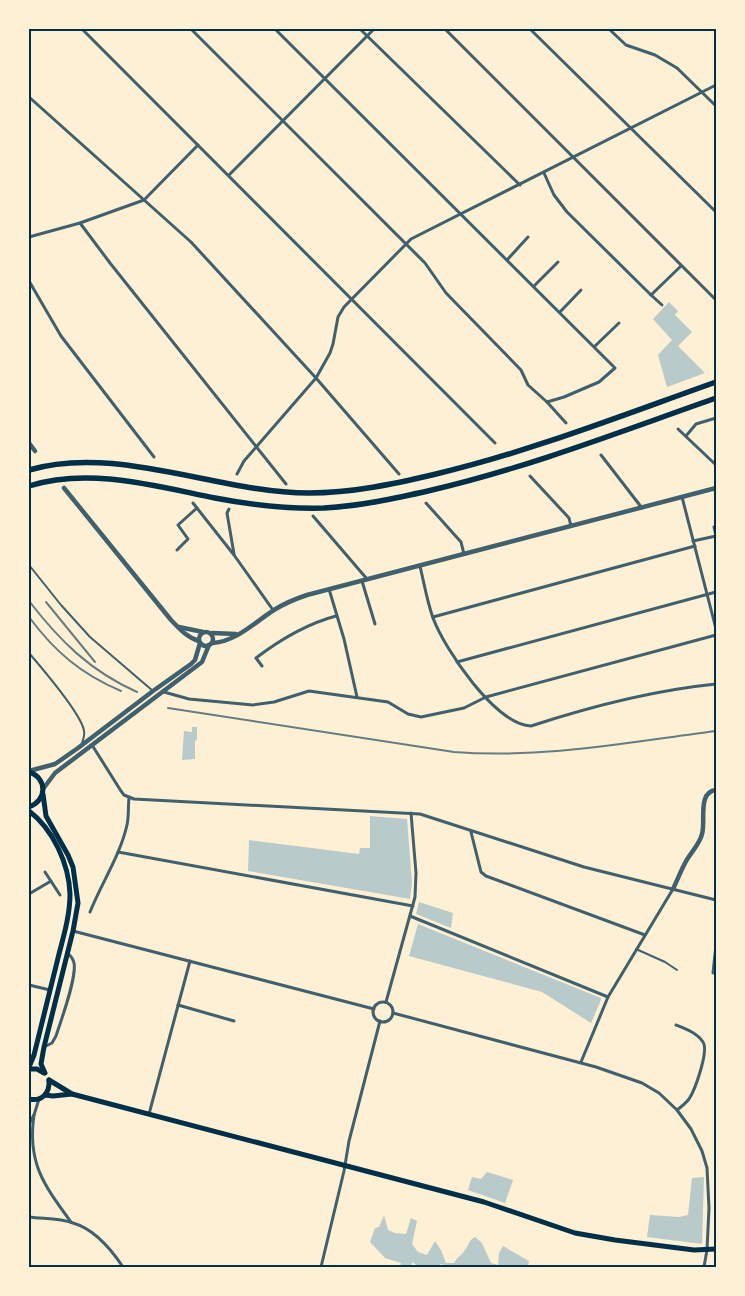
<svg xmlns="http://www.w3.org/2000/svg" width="745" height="1296" font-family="Lato,sans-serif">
  <rect width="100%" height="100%" fill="#fdf0d5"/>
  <!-- green -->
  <g fill="#b9caca">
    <polygon points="669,302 678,311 675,315 692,332 678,346 705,373 667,387 658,355 672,340 653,319"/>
    <polygon points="192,727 197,727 197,740 195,741 195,759 182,760 184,731 192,732"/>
    <polygon points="370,816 407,819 412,882 410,899 248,871 249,840 359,854 360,848 370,848"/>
    <polygon points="419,902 453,913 451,928 416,914"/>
    <polygon points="418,924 601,998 601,1000 591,1023 542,992 409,956"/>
    <polygon points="487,1172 513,1180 505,1203 468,1190 472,1177 481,1179"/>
    <polygon points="704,1177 702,1244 647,1237 650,1215 679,1217 688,1215 692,1178"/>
    <path d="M384,1215L388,1230L395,1233L406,1234L411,1218L417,1221L412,1244L418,1252L427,1255L435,1241L441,1250L446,1263H454C457,1257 462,1255 465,1250C469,1245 469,1240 475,1237L482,1243L491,1263L498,1265L499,1253L503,1246L529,1261L528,1267H456L440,1264L439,1267H427L425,1265L418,1267L413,1262L410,1267H400L401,1263L385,1258L370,1242L375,1228L379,1227Z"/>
  </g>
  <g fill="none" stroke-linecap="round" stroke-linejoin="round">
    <!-- service -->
    <g stroke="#3f606c" stroke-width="2">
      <polyline points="29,565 61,605 90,637 153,691"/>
      <path d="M29,653C41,667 82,715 84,731C85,735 83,740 82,743"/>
      <polyline points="636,949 665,962 677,970"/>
    </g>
    <!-- minor -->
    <g stroke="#3f606c" stroke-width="3">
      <polyline points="82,29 495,443"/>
      <polyline points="191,29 425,263 446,293 521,370 528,385 547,402 566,423"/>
      <polyline points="275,29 615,368 599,382 564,397 547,402"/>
      <polyline points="360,29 520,185"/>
      <polyline points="445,29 716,300"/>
      <polyline points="530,29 716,212"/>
      <polyline points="609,29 626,45 655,55 677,68 716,106"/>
      <polyline points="29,97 191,242 316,378 399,474"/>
      <polyline points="544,173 554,195 567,212 651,295 681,266"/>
      <polyline points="229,175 374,29"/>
      <polyline points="80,223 110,263 286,484"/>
      <polyline points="29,237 80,223 144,200 198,145"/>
      <polyline points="507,260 528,237"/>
      <polyline points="29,281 61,336 154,457"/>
      <polyline points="534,286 558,262"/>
      <polyline points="651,295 662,305"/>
      <polyline points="560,312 581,290"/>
      <polyline points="595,346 619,323"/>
      <polyline points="678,429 716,465"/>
      <polyline points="686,436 696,424 716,418"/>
      <polyline points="601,455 642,508"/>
      <polyline points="237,474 244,461 316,378 330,353 333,344 338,317 344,307 411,239 716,85"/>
      <polyline points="530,476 569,518 571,526"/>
      <polyline points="682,497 716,629"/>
      <polyline points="193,503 234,555 273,610"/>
      <polyline points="426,503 461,542 464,554"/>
      <polyline points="229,509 227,513 234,554"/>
      <polyline points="313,516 367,579"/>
      <polyline points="693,541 716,536 714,527"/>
      <polyline points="177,550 188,539 178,525 197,508"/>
      <path d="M420,566C424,583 427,601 433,618C445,650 495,724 531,726C589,707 656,690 716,684"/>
      <polyline points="362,581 375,624"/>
      <polyline points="329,589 344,639 357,697"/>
      <polyline points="433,617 695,546"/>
      <polyline points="457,662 716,592"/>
      <path d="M262,666L256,658C281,639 306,624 336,616"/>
      <polyline points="164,692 189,699 253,705 274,702 309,691 388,702 408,714 421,717 464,708 486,697 716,635"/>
      <polyline points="92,745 121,791 124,795 134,799 420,814 584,867 716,900"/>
      <polyline points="471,832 481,872 486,876 645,935"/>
      <polyline points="118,852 413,906"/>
      <polyline points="45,872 60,895"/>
      <polyline points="29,894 51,881"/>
      <path d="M90,912C101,884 120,856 127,825C129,816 128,807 129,798"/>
      <polyline points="410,916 608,997"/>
      <polyline points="73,931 374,1009"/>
      <polyline points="713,973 716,945"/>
      <polyline points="29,985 50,990"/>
      <polyline points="386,1002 415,897 416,873 411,813"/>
      <circle cx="383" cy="1012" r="10"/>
      <polyline points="178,1005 234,1021"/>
      <polyline points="393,1013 596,1067 642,1083 659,1093 677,1110 691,1129 702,1151 707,1168 709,1208 707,1250 704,1267"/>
      <path d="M676,1025C686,1029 697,1033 703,1042C709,1051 695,1090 689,1099C686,1103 681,1107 677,1110"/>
      <path d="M44,1047L52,1043L56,1036C61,1020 77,978 74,963C73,959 71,956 68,954"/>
      <polyline points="581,1062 608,997 673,889"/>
      <polyline points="149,1114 190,961"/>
      <path d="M34,1115C27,1163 44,1185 71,1222"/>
      <polyline points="29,1124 34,1115 39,1099"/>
      <path d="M29,1217C43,1219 59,1218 73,1223C94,1229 111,1249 123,1267"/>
      <polyline points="321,1267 344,1171 349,1141 380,1021"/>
    </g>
    <!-- tertiary -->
    <g stroke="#3f606c" stroke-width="4.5">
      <polyline points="29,443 35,451"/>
      <path d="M64,488L171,620C179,628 187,638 199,641"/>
      <polyline points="179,627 203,632"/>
      <circle cx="206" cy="639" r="7"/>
      <polyline points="212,633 236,634"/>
      <path d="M213,643C237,641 255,622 274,610C285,603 295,599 307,595L716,488"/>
      <polyline points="29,771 55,764 78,748 153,691 191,664 195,660 200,643"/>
      <polyline points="43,789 55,773 202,662 209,645"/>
      <path d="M673,889C678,879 682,867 688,858C693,850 700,843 702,834C706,821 697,792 716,790"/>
    </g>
    <!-- primary -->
    <g stroke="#003049" stroke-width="5">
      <path d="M29,772C48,778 47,801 29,807"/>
      <polyline points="43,794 46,816 68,855 73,867 78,903 73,931 44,1047 41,1064 45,1073"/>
      <path d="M29,811C53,829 69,864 70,894C70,916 63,938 58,958C50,990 42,1022 34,1055L29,1067"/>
      <polyline points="29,1069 37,1069 44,1073"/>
      <polyline points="49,1080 72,1094 484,1202 575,1233 615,1240 694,1250 716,1249"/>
      <polyline points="45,1095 53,1096 72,1094"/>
      <path d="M29,1099C42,1102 50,1093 49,1080"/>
    </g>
    <!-- trunk -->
    <g stroke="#003049" stroke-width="5.5">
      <path d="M29,470C117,444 218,493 309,493C352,493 394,484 436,474C532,451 623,415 716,382"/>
      <path d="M29,486C89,467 155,486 215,498C251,505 288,509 324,508C361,506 397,498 432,490C530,467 622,431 716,398"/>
    </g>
    <!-- rail -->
    <g stroke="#657d81" stroke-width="2">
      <path d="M29,601C60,641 90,671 137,692"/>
      <polyline points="46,602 95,662"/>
      <path d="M29,617C55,652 81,674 121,691"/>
      <path d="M168,708L454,752C542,759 630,742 716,731"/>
    </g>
  </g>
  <!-- border -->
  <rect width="745" height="1296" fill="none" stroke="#fdf0d5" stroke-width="60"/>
  <rect x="30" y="30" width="685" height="1236" fill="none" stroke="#003049" stroke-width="2"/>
</svg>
